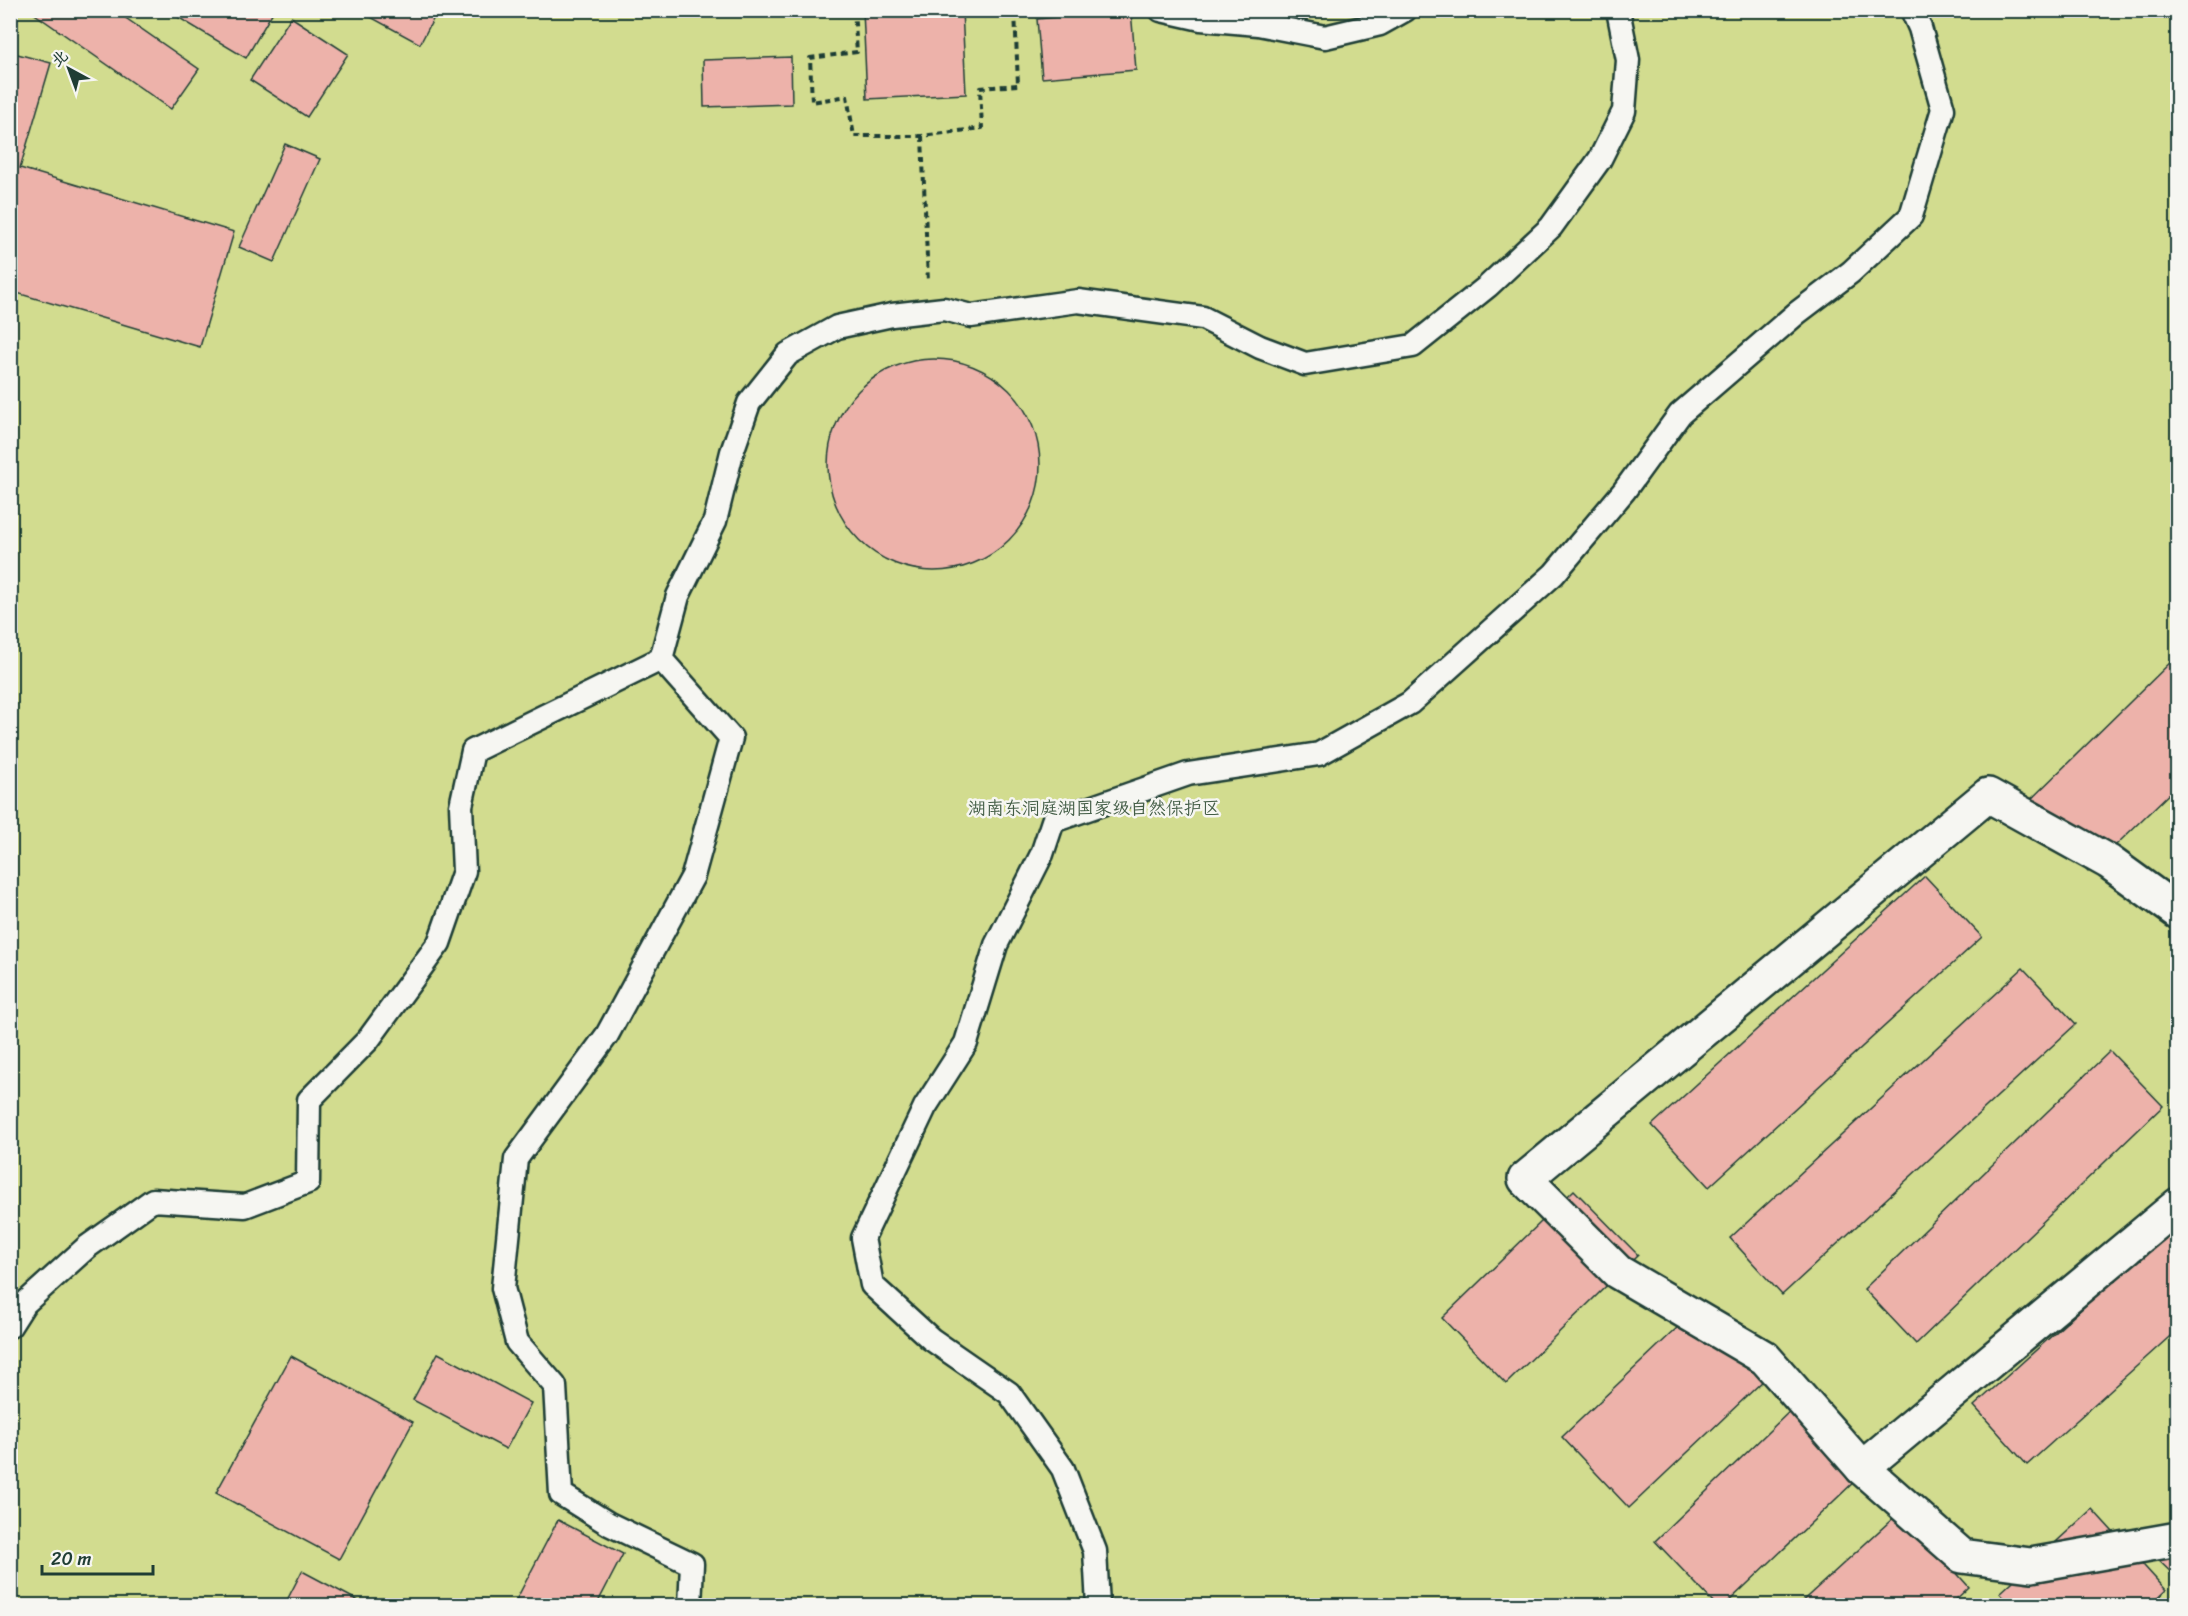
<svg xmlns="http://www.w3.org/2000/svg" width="2188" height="1616" font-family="Sriracha,'LXGW WenKai TC',sans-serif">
  <rect width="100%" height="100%" fill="#f4e8e4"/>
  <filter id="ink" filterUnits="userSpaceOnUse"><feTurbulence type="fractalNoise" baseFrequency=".0167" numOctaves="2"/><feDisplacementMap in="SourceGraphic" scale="12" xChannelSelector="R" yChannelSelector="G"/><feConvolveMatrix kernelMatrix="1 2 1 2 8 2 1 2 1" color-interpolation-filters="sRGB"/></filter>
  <g filter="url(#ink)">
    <!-- green -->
    <polygon fill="#d2dc8f" stroke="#788c62" stroke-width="1.5" points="11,11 2177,11 2177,1605 11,1606"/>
    <!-- building -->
    <g fill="#edb2aa" stroke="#1f3d34" stroke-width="1.5">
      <polygon points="29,10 114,10 199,69 171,109"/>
      <polygon points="166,10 274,10 246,58"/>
      <polygon points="367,10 438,10 420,44 365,14"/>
      <polygon points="863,10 962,10 966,94 867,99"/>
      <polygon points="1131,10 1136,70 1042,78 1037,19"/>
      <polygon points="291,17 348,54 307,117 250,80"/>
      <polygon points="10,52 51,63 20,168 234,232 200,347 10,291"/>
      <polygon points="791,57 792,104 704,107 703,60"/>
      <polygon points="285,144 320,159 274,262 239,247"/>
      <circle cx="934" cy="465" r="106"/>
      <polygon points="2178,655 2178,785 2088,872 2024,806"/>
      <polygon points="1925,876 1982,937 1709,1187 1652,1125"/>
      <polygon points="2023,968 2076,1024 1782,1295 1730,1238"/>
      <polygon points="2110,1051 2163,1106 1916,1344 1864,1289"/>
      <polygon points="1574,1190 1638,1255 1506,1384 1442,1318"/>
      <polygon points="2178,1222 2178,1329 2027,1465 1974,1406"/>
      <polygon points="1698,1308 1765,1379 1629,1508 1562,1437"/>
      <polygon points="438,1353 531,1403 506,1449 413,1400"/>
      <polygon points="291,1356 413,1422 339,1559 216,1493"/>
      <polygon points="1792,1409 1858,1478 1724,1606 1717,1606 1655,1541"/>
      <polygon points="2092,1509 2166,1590 2149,1606 2011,1606 2000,1593"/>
      <polygon points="1901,1511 1969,1587 1949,1606 1797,1606"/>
      <polygon points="558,1520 623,1554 596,1606 513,1606"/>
      <polygon points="2178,1530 2178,1579 2153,1555"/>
      <polygon points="302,1571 368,1606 284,1606"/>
    </g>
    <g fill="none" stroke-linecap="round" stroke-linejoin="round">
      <defs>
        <g id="lane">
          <polyline points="1161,10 1201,19 1258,24 1325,37 1380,24 1405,10"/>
          <polyline points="661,659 731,738 693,876 607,1035 516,1159 503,1288 517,1342 555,1386 561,1494 609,1524 692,1564 690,1606"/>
          <polyline points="10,1326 24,1304 87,1247 153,1200 245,1206 308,1182 309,1100 368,1040 439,943 464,871 461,806 473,751 661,659 678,596 715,521 732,452 749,403 788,354 837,327 892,315 944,309 971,316 1078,301 1203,318 1260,347 1305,364 1413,346 1488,286 1551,227 1600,159 1624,111 1628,60 1618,10"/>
          <polyline points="1098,1606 1095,1551 1063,1469 1009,1393 931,1339 872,1285 863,1238 925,1107 966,1043 996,945 1042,854 1053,821 1188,774 1319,754 1410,703 1554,574 1624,491 1680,414 1797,313 1851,272 1911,216 1943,109 1920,28 1912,10"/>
        </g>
        <g id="street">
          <polyline points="2178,912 2109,862 1988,795 1525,1179 1618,1272 1765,1358 1862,1468 1962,1556 2031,1565 2178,1539"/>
          <polyline points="1862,1468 2178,1205"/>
        </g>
      </defs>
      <!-- lane casing -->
      <use href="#lane" stroke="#1f3d34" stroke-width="27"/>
      <!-- street casing -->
      <use href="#street" stroke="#1f3d34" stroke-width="38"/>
      <!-- path -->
      <g stroke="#1f3d34" stroke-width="4" stroke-dasharray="6 4.5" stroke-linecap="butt">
        <polyline points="854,10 857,52 810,58 812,102 847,96 854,136 922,136 982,128 980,88 1018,85 1015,10"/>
        <polyline points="922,136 928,282"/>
      </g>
      <!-- lane -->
      <use href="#lane" stroke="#f6f6f2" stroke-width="22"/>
      <!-- street -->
      <use href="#street" stroke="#f6f6f2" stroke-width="33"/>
    </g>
  </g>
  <g text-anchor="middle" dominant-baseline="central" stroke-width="5" stroke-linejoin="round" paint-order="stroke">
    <!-- park labels -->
    <g font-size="18" fill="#435d46" stroke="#f6f6f2">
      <text x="1094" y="808">湖南东洞庭湖国家级自然保护区</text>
    </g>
  </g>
  <!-- margin -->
  <rect width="2188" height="1616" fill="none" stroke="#f6f6f2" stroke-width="36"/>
  <rect x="18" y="18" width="2152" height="1580" fill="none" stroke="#1f3d34" stroke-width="2" filter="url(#ink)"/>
  <!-- north arrow -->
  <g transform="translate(69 69) rotate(319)" stroke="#f6f6f2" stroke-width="4.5" paint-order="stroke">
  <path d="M0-4.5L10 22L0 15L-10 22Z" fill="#1f3d34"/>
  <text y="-9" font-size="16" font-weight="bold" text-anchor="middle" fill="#1f3d34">北</text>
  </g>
  <!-- scale -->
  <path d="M42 1565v9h111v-9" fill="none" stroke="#1f3d34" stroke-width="3"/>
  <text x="51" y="1565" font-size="18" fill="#1f3d34" stroke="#f6f6f2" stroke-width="4.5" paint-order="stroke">20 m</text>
</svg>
